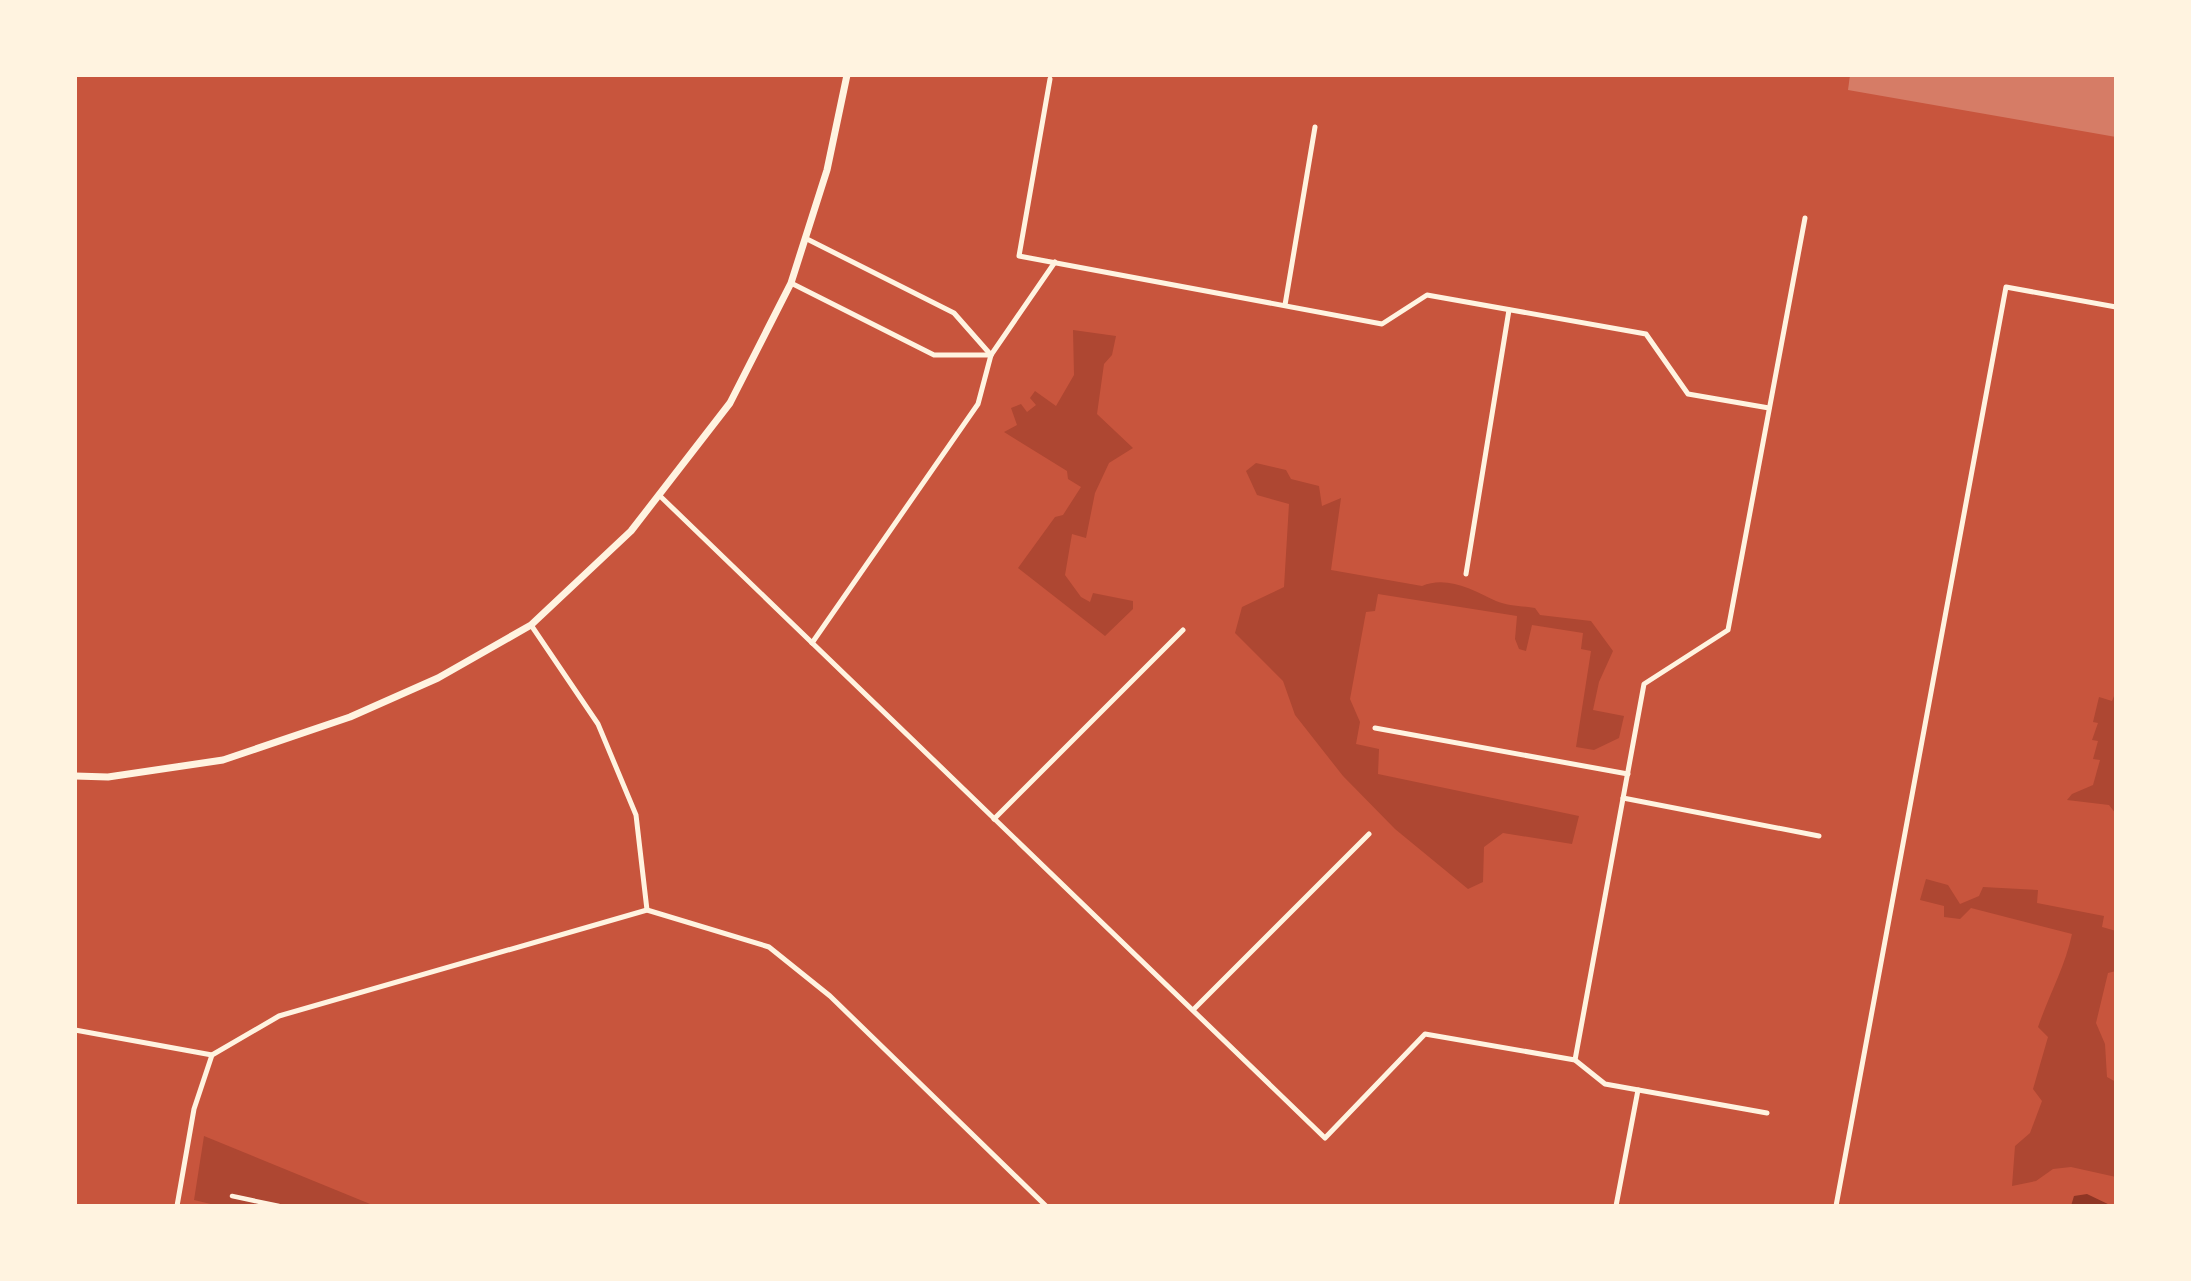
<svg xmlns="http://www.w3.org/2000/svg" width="2191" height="1281" font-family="'Sofia Sans Condensed',sans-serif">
  <rect width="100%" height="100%" fill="#c8553d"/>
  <!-- green -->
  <g fill="#ae4732">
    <polygon points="1073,330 1116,336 1112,355 1104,364 1097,414 1133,448 1109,463 1095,493 1086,538 1072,534 1065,575 1081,597 1090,602 1093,593 1133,601 1133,609 1105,636 1018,568 1055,517 1063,515 1081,487 1068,479 1067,471 1004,432 1017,425 1011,408 1021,404 1027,412 1036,405 1030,398 1035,391 1056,406 1074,375"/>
    <path d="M1256,463L1286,470L1291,479L1319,486L1322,506L1341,498L1331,570L1422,586C1446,575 1474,590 1496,601C1507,606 1523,606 1535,608L1540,615L1591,621L1613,651L1599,682L1593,710L1624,716L1619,738L1594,750L1576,747L1591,651L1581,649L1583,633L1532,625L1526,651L1519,649L1515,639L1517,616L1378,594L1375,611L1366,612L1350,699L1360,722L1356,744L1379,749L1378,774L1579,816L1572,844L1503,833L1484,847L1483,882L1468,889L1395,829L1343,776L1295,715L1283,681L1235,633L1242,607L1284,587L1289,504L1257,495L1246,471Z"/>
    <polygon points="2116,691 2116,814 2109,805 2067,800 2072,794 2093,785 2100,760 2093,759 2098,741 2092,740 2098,723 2093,722 2099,697 2112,701"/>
    <path d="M1926,879L1948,885L1960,904L1979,896L1983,887L2038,890L2037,903L2104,916L2102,927L2116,931V971L2108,973L2096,1023L2105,1044L2107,1077L2116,1082V1177L2071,1167L2053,1169L2036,1181L2012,1186L2015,1146L2030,1133L2042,1101L2033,1089L2048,1037L2038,1027C2049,995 2065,967 2072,934L1971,908L1960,919L1944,917V906L1920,900Z"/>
    <polygon points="204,1136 375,1206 219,1206 194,1200"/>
  </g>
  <!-- water -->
  <polygon fill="#8f3625" points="2087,1194 2112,1206 2071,1206 2074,1196"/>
  <!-- building -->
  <polygon fill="#d67c66" points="1850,75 2116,75 2116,137 1848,90"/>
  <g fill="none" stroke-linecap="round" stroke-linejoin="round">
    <!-- path -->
    <polyline stroke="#fff3e0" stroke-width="4.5" points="232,1196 279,1206"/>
    <!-- service -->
    <g stroke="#fff3e0" stroke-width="5">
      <polyline points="1050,79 1019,256 1382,324 1427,295 1646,334 1688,394 1769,408"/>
      <polyline points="805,238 954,313 991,355"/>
      <polyline points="791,283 934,355 991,355"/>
      <polyline points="1285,305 1315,127"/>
      <polyline points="659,495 1325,1138 1425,1034 1575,1060 1605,1084 1767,1113"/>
      <polyline points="1466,574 1509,310"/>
      <polyline points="531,625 598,724 636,815 647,910"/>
      <polyline points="812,643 978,404 991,355 1055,262"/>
      <polyline points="1375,728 1628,774"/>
      <polyline points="1623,798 1819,836"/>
      <polyline points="994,819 1183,630"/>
      <polyline points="1193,1010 1369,834"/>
      <polyline points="75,1030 212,1055"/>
      <polyline points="1575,1060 1644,684 1728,630 1805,218"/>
      <polyline points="177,1206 194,1109 212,1055 279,1016 647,910 769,947 830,996 1046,1206"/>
      <polyline points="1616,1206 1638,1090"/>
      <polyline points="1836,1206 2006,287 2116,307"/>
    </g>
    <!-- minor -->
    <polyline stroke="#fff3e0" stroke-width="7" points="75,776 108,777 223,760 350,717 438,678 531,625 631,531 730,403 791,283 827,170 847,75"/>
  </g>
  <!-- border -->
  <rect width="2191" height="1281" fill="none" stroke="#fff3e0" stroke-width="154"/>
</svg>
